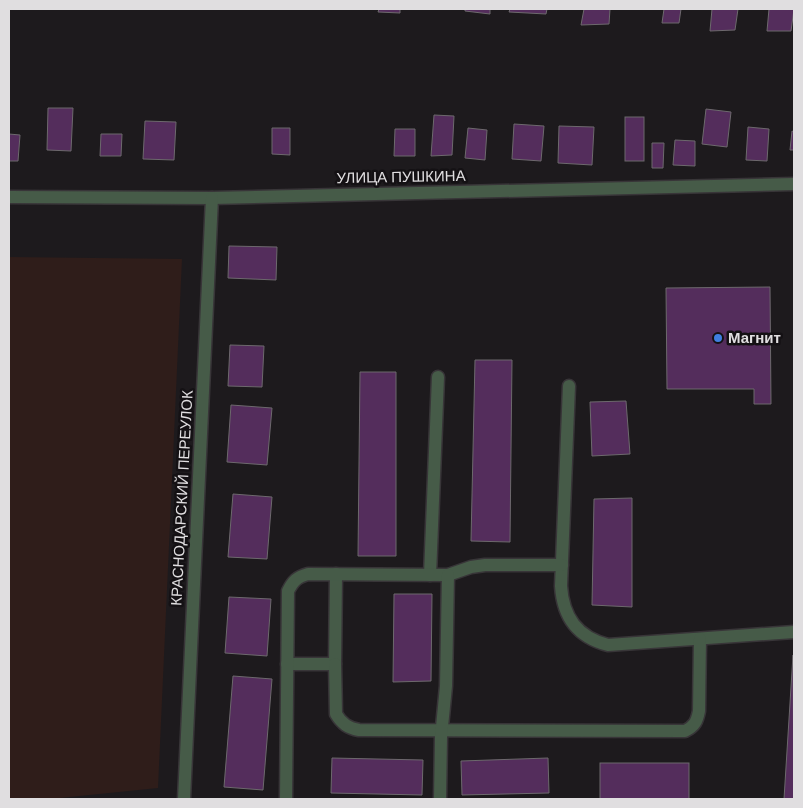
<svg xmlns="http://www.w3.org/2000/svg" width="803" height="808" font-family="'DM Sans',sans-serif">
  <rect width="100%" height="100%" fill="#1d1a1d"/>
  <!-- industrial -->
  <polygon fill="#2f1d1a" points="9,257 182,259 158,788 50,799 9,799"/>
  <!-- building -->
  <g fill="#542d5c" stroke="#6d696d">
    <polygon points="379,9 400,9 400,13 378,12"/>
    <polygon points="465,9 490,9 490,14 465,11"/>
    <polygon points="510,9 547,9 546,14 509,12"/>
    <polygon points="584,9 610,9 609,24 581,25"/>
    <polygon points="664,9 681,9 679,23 662,23"/>
    <polygon points="712,9 738,9 735,30 710,31"/>
    <polygon points="769,9 794,9 791,31 767,31"/>
    <polygon points="48,108 73,108 71,151 47,150"/>
    <polygon points="706,109 731,112 727,147 702,144"/>
    <polygon points="434,115 454,116 452,155 431,156"/>
    <rect x="625" y="117" width="19" height="44"/>
    <polygon points="145,121 176,122 174,160 143,159"/>
    <polygon points="514,124 544,126 541,161 512,159"/>
    <polygon points="559,126 594,127 592,165 558,163"/>
    <polygon points="748,127 769,129 767,161 746,160"/>
    <polygon points="272,128 290,128 290,155 272,154"/>
    <polygon points="468,128 487,130 485,160 465,158"/>
    <polygon points="395,129 415,129 415,156 394,156"/>
    <polygon points="792,131 794,132 794,150 790,150"/>
    <polygon points="9,134 20,135 18,161 9,161"/>
    <polygon points="101,134 122,134 121,156 100,156"/>
    <polygon points="675,140 695,141 695,166 673,165"/>
    <polygon points="652,143 664,143 663,168 652,168"/>
    <polygon points="229,246 277,247 276,280 228,278"/>
    <polygon points="770,287 771,404 754,404 754,389 667,389 666,288"/>
    <polygon points="230,345 264,346 262,387 228,386"/>
    <polygon points="475,360 512,360 510,542 471,541"/>
    <polygon points="360,372 396,372 396,556 358,556"/>
    <polygon points="626,401 630,454 592,456 590,402"/>
    <polygon points="231,405 272,408 267,465 227,462"/>
    <polygon points="233,494 272,497 267,559 228,557"/>
    <polygon points="632,498 632,607 592,605 594,499"/>
    <polygon points="394,594 432,594 431,681 393,682"/>
    <polygon points="229,597 271,599 267,656 225,653"/>
    <polygon points="793,655 794,799 784,799"/>
    <polygon points="233,676 272,679 263,790 224,787"/>
    <polygon points="332,758 423,760 422,795 331,793"/>
    <polygon points="548,758 549,793 462,795 461,761"/>
    <rect x="600" y="763" width="89" height="36"/>
  </g>
  <g fill="none" stroke-linecap="round" stroke-linejoin="round">
    <defs>
      <g id="minor">
        <polyline points="9,197 212,198 794,184"/>
        <path d="M569,386L561,586C563,617 577,637 608,645L794,632"/>
        <polyline points="430,575 438,377"/>
        <polyline points="287,664 335,664 336,574"/>
        <path d="M335,664L336,714C342,724 348,728 359,730L685,731C695,726 697,721 699,711L700,639"/>
        <polyline points="184,799 212,198"/>
        <path d="M286,799L288,591C293,581 297,577 308,574L448,575L471,567L485,565H562"/>
        <polyline points="440,799 441,737 446,686 448,575"/>
      </g>
    </defs>
    <!-- minor casing -->
    <use href="#minor" stroke="#383538" stroke-width="15"/>
    <!-- minor -->
    <use href="#minor" stroke="#465b48" stroke-width="12"/>
  </g>
  <!-- markers -->
  <circle fill="#3f7fe0" stroke="#141114" stroke-width="2" cx="718" cy="338" r="5"/>
  <g text-anchor="middle" dominant-baseline="central" stroke-width="5" stroke-linejoin="round" paint-order="stroke">
    <!-- street labels -->
    <g font-size="15" fill="#e0dee0" stroke="#141114">
      <text transform="translate(401 177) rotate(-1)">УЛИЦА ПУШКИНА</text>
      <text transform="translate(182 498) rotate(-87)">КРАСНОДАРСКИЙ ПЕРЕУЛОК</text>
    </g>
    <!-- poi labels -->
    <g font-size="15" font-weight="bold" fill="#e0dee0" stroke="#141114" text-anchor="start">
      <text x="728" y="338">Магнит</text>
    </g>
  </g>
  <!-- border -->
  <rect width="803" height="808" fill="none" stroke="#e0dee0" stroke-width="20"/>
</svg>
